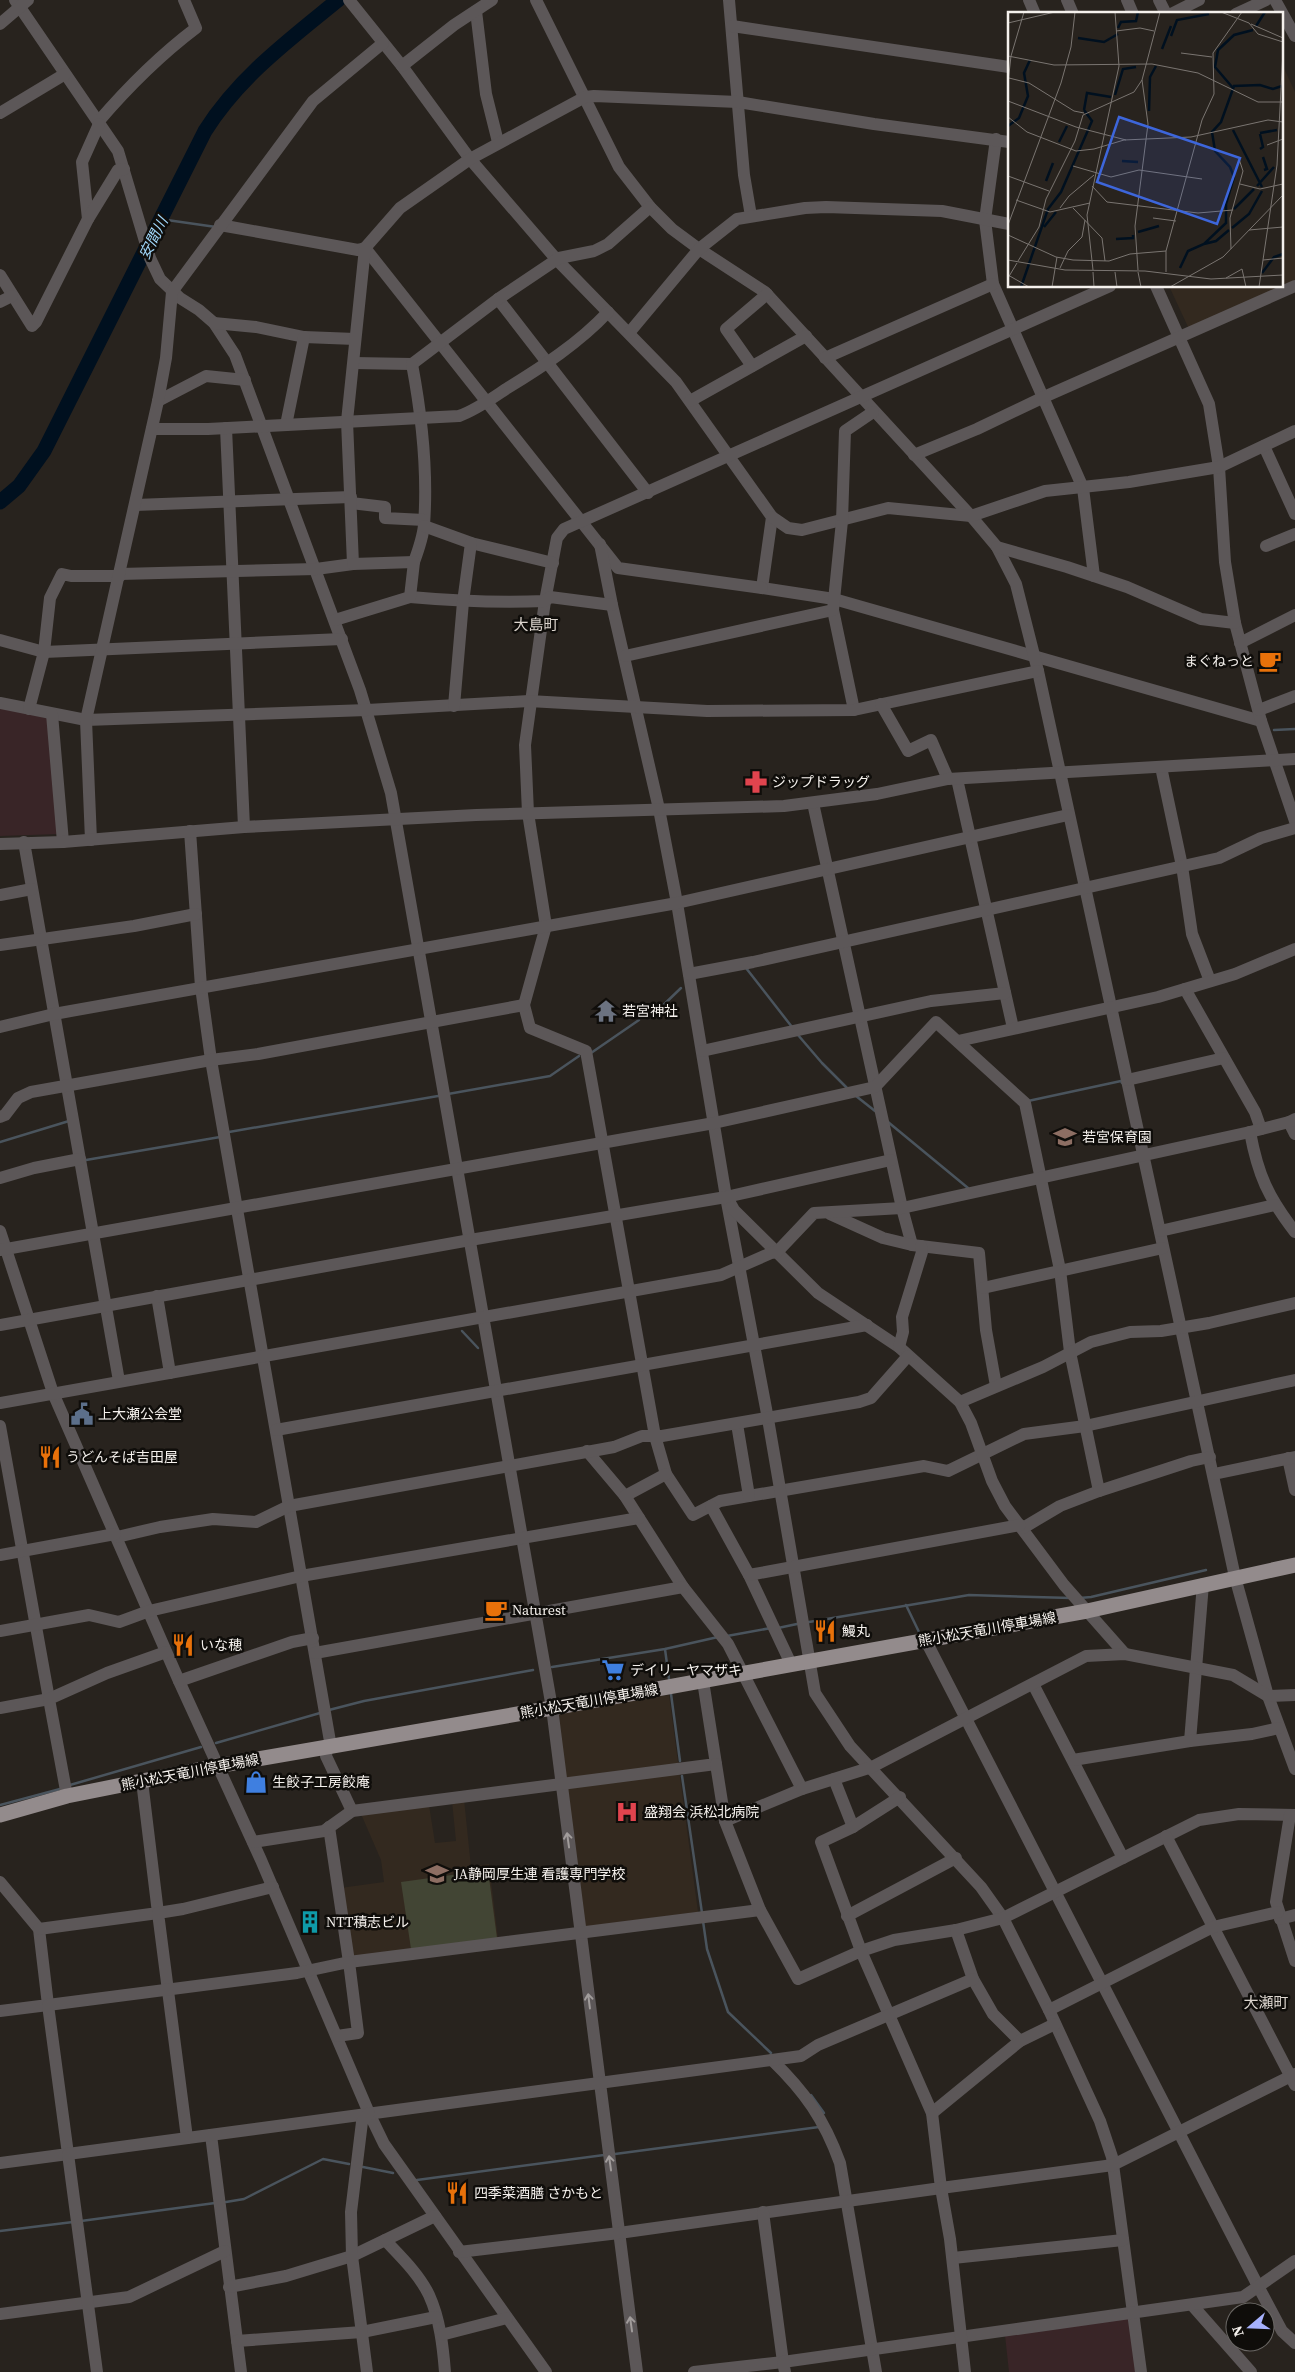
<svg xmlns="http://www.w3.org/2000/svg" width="1295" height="2372" font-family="'Source Serif 4','Noto Sans JP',serif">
  <rect width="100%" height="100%" fill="#28231e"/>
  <!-- industrial -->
  <g fill="#392527">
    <polygon points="0,707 50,719 59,834 0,836"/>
    <polygon points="1127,2318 1130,2320 1136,2372 1009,2372 1005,2335"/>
  </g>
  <!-- built -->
  <g fill="#33291f">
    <polygon points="1281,62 1295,92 1295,280 1281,286"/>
    <polygon points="1169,286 1281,286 1189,329"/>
    <polygon points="669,1695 698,1912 584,1927 557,1712"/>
    <polygon points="464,1799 471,1867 489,1864 498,1939 351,1959 340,1888 384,1882 381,1860 361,1814 429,1805 435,1843 456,1841 452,1801"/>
  </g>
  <!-- green -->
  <polygon fill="#424534" points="488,1870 497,1938 411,1949 401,1882"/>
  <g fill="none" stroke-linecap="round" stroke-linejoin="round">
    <!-- stream -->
    <g stroke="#4a545d" stroke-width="2.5">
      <polyline points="160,219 216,227"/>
      <polyline points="1274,730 1295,729"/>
      <polyline points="746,968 792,1027"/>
      <polyline points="653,1015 681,988"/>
      <polyline points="798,1035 822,1063 847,1088"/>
      <polyline points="591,1053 639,1020"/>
      <polyline points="448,1094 550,1076 579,1056"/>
      <polyline points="856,1096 875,1111"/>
      <polyline points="1028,1101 1121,1081 1122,1083"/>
      <polyline points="888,1122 968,1188"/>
      <polyline points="229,1132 438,1096"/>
      <polyline points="0,1142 69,1121"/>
      <polyline points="86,1160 220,1137"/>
      <polyline points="462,1331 478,1348"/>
      <polyline points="1080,1598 1091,1597 1206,1570"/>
      <polyline points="906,1605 919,1632"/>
      <polyline points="809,1622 969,1595 1071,1598"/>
      <polyline points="778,1628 797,1624"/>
      <polyline points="727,1636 771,1628"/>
      <polyline points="665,1649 669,1679"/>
      <polyline points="552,1667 665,1649 718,1637"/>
      <polyline points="671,1694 680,1761"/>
      <polyline points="329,1710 364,1701 533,1670"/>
      <polyline points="216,1743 320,1713"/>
      <polyline points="682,1776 702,1913"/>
      <polyline points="70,1785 201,1747"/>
      <polyline points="0,1805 60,1789"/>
      <polyline points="703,1921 707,1949 728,2012 771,2053"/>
      <polyline points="811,2095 824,2113"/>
      <polyline points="615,2154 819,2127"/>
      <polyline points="363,2167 393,2173"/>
      <polyline points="417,2180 604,2155"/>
      <polyline points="226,2202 244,2199 323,2159 349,2164"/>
      <polyline points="81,2221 215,2203"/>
      <polyline points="0,2231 73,2222"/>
    </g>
    <!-- river -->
    <path stroke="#00101f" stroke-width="15" d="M0,502L19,486L44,451L205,131C239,77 289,40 338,0"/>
    <!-- minor -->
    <g stroke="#5c5758" stroke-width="12">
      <polyline points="15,0 118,151 150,258 160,279 180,298 199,310 214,323 235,355 360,690 391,793 552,1708 637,2372"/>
      <polyline points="349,0 402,66 470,159 557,260 676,382 772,517 762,588 834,599 1261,721"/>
      <polyline points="536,0 619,167 650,207 672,229 699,249 765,292 971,516 997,547 1016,584 1038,671 1235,1577 1268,1696 1295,1769"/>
      <polyline points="729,0 744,175 751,216"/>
      <polyline points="1029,0 1035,14"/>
      <polyline points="1067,0 1073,14"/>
      <polyline points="1127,0 1133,14"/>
      <polyline points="1159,0 1166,14"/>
      <polyline points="1275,0 1295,36"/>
      <polyline points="476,11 486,94 498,142"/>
      <polyline points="1171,14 1199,0"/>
      <polyline points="1236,14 1266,0"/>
      <polyline points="0,24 28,0"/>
      <polyline points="732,26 1009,67"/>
      <polyline points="402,66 454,25 492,0"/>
      <polyline points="0,113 65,74"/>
      <path d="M98,122C128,87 159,56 196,28L184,0"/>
      <polyline points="996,139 985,220 993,284 1083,488 1094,576"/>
      <polyline points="88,219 82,162 99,124"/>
      <polyline points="220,225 358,250 365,248 618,568 762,588"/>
      <polyline points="0,275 32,326 36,322 88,219 118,170 124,169"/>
      <polyline points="1110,286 564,529 557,538 545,601 525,745 528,813 546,926 524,1005 530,1028 586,1051 655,1436 666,1474 693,1515 720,1501 924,1466 948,1471 1024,1434 1085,1426 1295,1380"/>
      <polyline points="1156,286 1209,404 1219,467 1225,562 1235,623 1261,721 1295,821"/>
      <polyline points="498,299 648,493"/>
      <polyline points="0,302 12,296"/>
      <polyline points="214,323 256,327 304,337 355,339"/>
      <polyline points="629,333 699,249 737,219 805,208 826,207 942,211 1009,224"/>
      <polyline points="825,358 993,284"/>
      <polyline points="354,363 412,364 498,299 559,258 594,251 608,244 650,207"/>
      <path d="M412,364C422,417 428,471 424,525C423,537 418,551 414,562"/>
      <polyline points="752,366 726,329 767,294"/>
      <polyline points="158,401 206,376 245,380"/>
      <polyline points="690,401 806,336"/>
      <polyline points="286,425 304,337"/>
      <polyline points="226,428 244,827"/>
      <path d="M152,429H208L459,416C476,410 491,399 506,389C542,367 579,343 608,312"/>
      <polyline points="1264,446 1295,514"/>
      <polyline points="914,455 977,429 1044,397 1295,286"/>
      <polyline points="351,503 385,507 385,518 424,520"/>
      <polyline points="135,505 351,497"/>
      <polyline points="772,517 788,528 802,530 888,508 971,516 1045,491 1129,482 1219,467 1295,431"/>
      <polyline points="424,526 471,543 553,563"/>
      <polyline points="600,544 612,605 659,809 677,903 726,1197 768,1419 815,1693 850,1746 981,1887 1003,1918 1049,2010 1100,2121 1112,2157 1141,2372"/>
      <polyline points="1266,546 1295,534"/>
      <polyline points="997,547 1067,567 1127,587 1201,619 1235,623"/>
      <polyline points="120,574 316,569 353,564 347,421 365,248 400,208 470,159 585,97 594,96 738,102 874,124 1009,142"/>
      <path d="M410,597C455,601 499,603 545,601L550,597L612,605"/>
      <polyline points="833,610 854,710"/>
      <polyline points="335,620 410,597 414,562 353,564"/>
      <polyline points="0,640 44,652 342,639"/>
      <polyline points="1240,643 1295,615"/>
      <polyline points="625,656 833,610 842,521 845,431 873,412"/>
      <polyline points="0,703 86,720 367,710 529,701 707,711 854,710 1038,671"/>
      <polyline points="881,704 908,751 931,740 948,779"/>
      <polyline points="454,706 463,602 471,543"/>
      <polyline points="29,709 44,652 50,598 62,574 71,576 120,576"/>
      <polyline points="1259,710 1295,696"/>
      <polyline points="52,714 63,842"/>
      <polyline points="1161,767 1182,866 1192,934 1210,981"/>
      <polyline points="957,779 1013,1028"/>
      <polyline points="813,803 902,1208 912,1245"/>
      <polyline points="190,831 201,987 211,1060 331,1747"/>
      <polyline points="91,840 86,720 158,401 166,358 172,292 177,285 313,101 383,43"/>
      <polyline points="24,842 119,1381"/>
      <polyline points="0,844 63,842 244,827 476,815 784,806 877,794 948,779 1295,759"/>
      <polyline points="0,895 32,889"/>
      <polyline points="0,945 134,926 196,914"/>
      <polyline points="689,974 753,962 1219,858 1261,838 1295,828"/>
      <polyline points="1185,989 1255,1112 1261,1129"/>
      <polyline points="0,1027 54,1014 677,903 1068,815"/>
      <polyline points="958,1041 1158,997 1235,974 1295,949"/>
      <polyline points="702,1051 931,1001 1005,993"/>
      <polyline points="1127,1080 1224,1058"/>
      <polyline points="0,1117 5,1115 18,1098 31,1092 211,1060 258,1054 524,1005"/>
      <polyline points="1289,1122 1295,1134"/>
      <path d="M1250,1132C1258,1175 1268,1197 1295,1232"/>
      <polyline points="0,1178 34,1168 80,1159"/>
      <polyline points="729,1201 734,1210 818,1293 899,1347 960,1402 971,1423 992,1481 1005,1506 1064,1585 1125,1654"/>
      <polyline points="830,1214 883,1238 912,1245 979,1253 986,1330 996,1386"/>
      <polyline points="0,1231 53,1393 179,1681 261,1860 369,2113 384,2144 546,2372"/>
      <polyline points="1160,1231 1275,1205"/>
      <polyline points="0,1250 714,1123 875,1087 936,1022 1025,1103 1060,1270 1070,1352 1099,1491 1060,1506 1023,1528"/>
      <polyline points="983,1288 1163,1248"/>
      <polyline points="157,1296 170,1373"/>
      <polyline points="0,1325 470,1240 726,1197 891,1160"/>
      <polyline points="899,1347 903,1332 902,1317 922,1252 921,1246"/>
      <polyline points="960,1402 1043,1367 1091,1342 1130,1332 1161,1331 1209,1323 1295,1303"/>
      <polyline points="0,1403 721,1275 771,1253 777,1252 814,1213 902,1208 1250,1132 1289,1122 1295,1119"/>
      <polyline points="737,1424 749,1496"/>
      <polyline points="0,1426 49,1699 0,1708"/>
      <polyline points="276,1430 867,1325"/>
      <polyline points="587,1451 625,1496"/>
      <polyline points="1288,1458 1295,1490"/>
      <polyline points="666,1474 625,1496 683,1587 728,1644 802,1789 725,1821"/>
      <polyline points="1214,1474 1295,1457"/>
      <polyline points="1099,1491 1191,1461 1210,1457"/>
      <polyline points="711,1506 749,1575 791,1664"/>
      <polyline points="117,1537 160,1527 213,1519 256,1522 289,1506 614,1447 642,1436 662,1436 859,1402 871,1398 908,1356"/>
      <polyline points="0,1555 115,1534"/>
      <polyline points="749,1575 1020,1525"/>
      <polyline points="0,1631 89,1615 119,1622 149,1611 301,1576 639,1518"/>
      <polyline points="926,1641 1258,2286 1282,2331 1295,2343"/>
      <polyline points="315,1653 683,1587"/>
      <polyline points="179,1681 292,1642 313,1638"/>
      <polyline points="1033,1684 1123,1858"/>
      <polyline points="1190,1741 1203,1584"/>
      <polyline points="327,1747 326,1756 352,1811"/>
      <polyline points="1073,1760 1190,1741 1252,1734 1279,1728"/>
      <polyline points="834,1779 853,1827"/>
      <polyline points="802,1789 872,1767 1086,1656 1125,1654 1233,1675 1268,1696 1295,1695"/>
      <polyline points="67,1796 49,1699 107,1673 166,1652"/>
      <polyline points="900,1797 853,1827 821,1842 861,1951 894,1940 956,1930 1003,1918 1199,1820 1239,1814 1295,1815"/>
      <polyline points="1290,1815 1276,1902 1295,1961"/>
      <polyline points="329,1827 349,1962 760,1910"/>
      <polyline points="1166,1836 1295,2085"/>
      <polyline points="253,1842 324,1831 352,1811 716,1764 703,1681"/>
      <polyline points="0,1882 39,1929 48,2005 0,2011"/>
      <polyline points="847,1916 956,1858"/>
      <polyline points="1280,1919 1295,1915"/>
      <polyline points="39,1929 158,1913 142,1781"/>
      <polyline points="956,1930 973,1979 993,2014 1020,2041"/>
      <polyline points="1049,2010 1213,1927 1278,1912"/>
      <path d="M772,2060C805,2092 824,2119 840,2163L876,2372"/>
      <polyline points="932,2113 1020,2041 1055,2024"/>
      <polyline points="211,2135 241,2372"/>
      <polyline points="187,2138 158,1913 183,1909 273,1887"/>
      <polyline points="0,2163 68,2154 48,2005 297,1973 349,1962 358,2033 337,2036"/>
      <path d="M385,2240C401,2257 419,2274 429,2295C440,2319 443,2347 445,2372"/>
      <polyline points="459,2252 619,2233 941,2188 932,2113 861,1951 798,1979 760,1910 725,1821 716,1764"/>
      <polyline points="953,2258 1123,2240"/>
      <polyline points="229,2287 286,2276 352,2256 435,2216"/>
      <polyline points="1192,2305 1251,2372"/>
      <polyline points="0,2314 129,2297 225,2251"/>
      <polyline points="441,2335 507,2318"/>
      <polyline points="237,2341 362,2332 436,2317"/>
      <polyline points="97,2372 68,2154 801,2056 818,2045 973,1979"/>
      <polyline points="367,2372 352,2256 351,2212 362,2122 369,2113"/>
      <polyline points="694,2372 783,2362 763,2212"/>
      <polyline points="785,2372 783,2362 1243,2297 1295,2261"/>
      <polyline points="965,2372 950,2239 941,2188 1113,2165 1295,2074"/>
    </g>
    <!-- major -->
    <polyline stroke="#938b8c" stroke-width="15" points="0,1815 67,1796 217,1766 552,1708 1087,1611 1295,1565"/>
  </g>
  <!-- one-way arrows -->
  <defs><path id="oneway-shaft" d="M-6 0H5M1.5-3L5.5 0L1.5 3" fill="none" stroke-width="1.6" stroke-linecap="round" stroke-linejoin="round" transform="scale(1.25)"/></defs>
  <g stroke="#a19c9b">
    <use href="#oneway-shaft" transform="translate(568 1840) rotate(-98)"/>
    <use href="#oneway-shaft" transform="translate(589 2001) rotate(-97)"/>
    <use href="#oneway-shaft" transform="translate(610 2163) rotate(-98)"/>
    <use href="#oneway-shaft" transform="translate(631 2324) rotate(-98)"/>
  </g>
  <!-- icons -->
  <defs>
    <symbol id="cafe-bare" viewBox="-9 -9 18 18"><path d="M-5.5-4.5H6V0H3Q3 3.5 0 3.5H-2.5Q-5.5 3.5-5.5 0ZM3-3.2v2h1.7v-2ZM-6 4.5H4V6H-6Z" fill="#e8710a" stroke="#0f0d0a" stroke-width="2.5" paint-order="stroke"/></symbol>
    <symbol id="pharmacy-bare" viewBox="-9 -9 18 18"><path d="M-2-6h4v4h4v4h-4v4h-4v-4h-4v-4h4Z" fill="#e0444e" stroke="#0f0d0a" stroke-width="2.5" paint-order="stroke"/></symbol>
    <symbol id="temple-bare" viewBox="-9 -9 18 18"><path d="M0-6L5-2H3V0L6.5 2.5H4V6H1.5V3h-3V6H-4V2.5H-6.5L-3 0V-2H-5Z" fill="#6b7280" stroke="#0f0d0a" stroke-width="2.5" paint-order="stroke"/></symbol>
    <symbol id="school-bare" viewBox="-9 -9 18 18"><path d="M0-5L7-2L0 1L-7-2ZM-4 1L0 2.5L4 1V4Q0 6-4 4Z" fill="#8d6e63" stroke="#0f0d0a" stroke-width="2.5" paint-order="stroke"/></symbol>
    <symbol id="civic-bare" viewBox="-9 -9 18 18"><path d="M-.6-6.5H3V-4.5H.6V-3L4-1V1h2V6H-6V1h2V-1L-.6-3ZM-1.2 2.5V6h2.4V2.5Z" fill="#5c6f8a" stroke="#0f0d0a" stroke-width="2.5" paint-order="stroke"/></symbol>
    <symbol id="restaurant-bare" viewBox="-9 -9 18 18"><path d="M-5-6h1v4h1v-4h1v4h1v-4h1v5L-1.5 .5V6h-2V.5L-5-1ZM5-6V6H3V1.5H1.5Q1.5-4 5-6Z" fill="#e8710a" stroke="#0f0d0a" stroke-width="2.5" paint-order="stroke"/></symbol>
    <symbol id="supermarket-bare" viewBox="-9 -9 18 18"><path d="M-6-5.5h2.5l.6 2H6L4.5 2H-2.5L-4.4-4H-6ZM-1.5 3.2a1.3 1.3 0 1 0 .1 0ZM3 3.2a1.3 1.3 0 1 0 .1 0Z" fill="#3f7fe0" stroke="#0f0d0a" stroke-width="2.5" paint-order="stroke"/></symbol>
    <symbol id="shop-bare" viewBox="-9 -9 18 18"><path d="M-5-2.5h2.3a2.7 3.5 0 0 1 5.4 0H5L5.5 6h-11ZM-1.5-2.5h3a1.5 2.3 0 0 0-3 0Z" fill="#3f7fe0" stroke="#0f0d0a" stroke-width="2.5" paint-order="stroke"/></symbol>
    <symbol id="hospital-bare" viewBox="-9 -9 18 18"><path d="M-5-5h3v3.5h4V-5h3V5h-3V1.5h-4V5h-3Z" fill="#e0444e" stroke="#0f0d0a" stroke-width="2.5" paint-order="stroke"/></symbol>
    <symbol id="university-bare" viewBox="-9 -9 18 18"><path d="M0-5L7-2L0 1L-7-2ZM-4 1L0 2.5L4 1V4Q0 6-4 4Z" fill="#8d6e63" stroke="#0f0d0a" stroke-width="2.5" paint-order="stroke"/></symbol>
    <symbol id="building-bare" viewBox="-9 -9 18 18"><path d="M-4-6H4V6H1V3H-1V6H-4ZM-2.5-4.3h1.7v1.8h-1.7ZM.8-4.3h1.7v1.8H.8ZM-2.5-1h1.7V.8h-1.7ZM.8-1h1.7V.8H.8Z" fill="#0f9aa8" stroke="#0f0d0a" stroke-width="2.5" paint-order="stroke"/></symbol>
  </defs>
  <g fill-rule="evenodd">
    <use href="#cafe-bare" x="1254" y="645" width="32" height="32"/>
    <use href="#pharmacy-bare" x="740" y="766" width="32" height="32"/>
    <use href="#temple-bare" x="590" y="995" width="32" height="32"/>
    <use href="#school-bare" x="1049" y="1121" width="32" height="32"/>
    <use href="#civic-bare" x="66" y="1398" width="32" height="32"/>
    <use href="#restaurant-bare" x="34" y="1441" width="32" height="32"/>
    <use href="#cafe-bare" x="480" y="1594" width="32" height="32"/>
    <use href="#restaurant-bare" x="809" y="1615" width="32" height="32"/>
    <use href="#restaurant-bare" x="167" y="1629" width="32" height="32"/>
    <use href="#supermarket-bare" x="597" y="1654" width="32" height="32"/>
    <use href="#shop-bare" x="240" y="1766" width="32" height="32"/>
    <use href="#hospital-bare" x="611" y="1796" width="32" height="32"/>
    <use href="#university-bare" x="421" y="1858" width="32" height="32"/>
    <use href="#building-bare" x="294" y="1906" width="32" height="32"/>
    <use href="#restaurant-bare" x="441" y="2177" width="32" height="32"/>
  </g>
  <g text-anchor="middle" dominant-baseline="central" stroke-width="5" stroke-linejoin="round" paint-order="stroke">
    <!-- poi labels -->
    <g font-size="14" fill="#f5f1ed" stroke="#0f0d0a" text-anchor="start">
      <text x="1254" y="661" text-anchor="end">まぐねっと</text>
      <text x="772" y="782">ジップドラッグ</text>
      <text x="622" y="1011">若宮神社</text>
      <text x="1082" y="1137">若宮保育園</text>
      <text x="98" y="1414">上大瀬公会堂</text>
      <text x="66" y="1457">うどんそば吉田屋</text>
      <text x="512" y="1610">Naturest</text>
      <text x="842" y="1631">鰻丸</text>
      <text x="200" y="1645">いな穂</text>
      <text x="630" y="1670">デイリーヤマザキ</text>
      <text x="272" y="1782">生餃子工房餃庵</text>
      <text x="644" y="1812">盛翔会 浜松北病院</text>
      <text x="454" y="1874">JA静岡厚生連 看護専門学校</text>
      <text x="326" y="1922">NTT積志ビル</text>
      <text x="474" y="2193">四季菜酒膳 さかもと</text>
    </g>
    <!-- street labels -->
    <g font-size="14" fill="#f5f1ed" stroke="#0f0d0a">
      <text transform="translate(987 1629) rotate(-10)">熊小松天竜川停車場線</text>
      <text transform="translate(589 1701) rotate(-10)">熊小松天竜川停車場線</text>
      <text transform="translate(190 1772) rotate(-11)">熊小松天竜川停車場線</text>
    </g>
    <!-- water labels -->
    <g font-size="15" font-style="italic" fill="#9fd5f8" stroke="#0f0d0a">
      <text transform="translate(153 238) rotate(-63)">安間川</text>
    </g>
    <!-- neighbourhood labels -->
    <g font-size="15" fill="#dcd5ce" stroke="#0f0d0a">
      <text x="536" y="624">大島町</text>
      <text x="1266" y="2002">大瀬町</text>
    </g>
  </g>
  <!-- overview -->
  <g transform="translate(1008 12)">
    <rect width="275" height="275" fill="#28231e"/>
    <path fill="none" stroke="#00101f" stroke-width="2.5" d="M248,14L257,0M110,16L113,10L128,9L130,0M163,24L169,8L201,2M70,26L96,30L110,22M154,37L163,14M225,76L207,55L210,38L226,23L245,18M107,83L115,57L128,55M76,98L79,81L103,85M141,99L142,65L148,54M0,114L11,106L20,84L16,61L22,48M225,118L254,175M252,121L269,118M51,130L59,114M252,137L255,135L252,122M255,145L259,157L256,158M114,149L130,150M38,169L45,151M249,174L266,155M226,197L246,177M36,215L48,200M224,216L241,202L254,179M130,220L151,214M108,227L125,226V223M196,232L208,229L221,218M172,256L180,239L196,232L218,211V192L226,165L222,155L207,139L204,120L213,110L226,74L252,73L265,77L274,74M254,261L266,245L275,242M13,275L40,197L53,180L84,109L76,98"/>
    <path fill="none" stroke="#7a7571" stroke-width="1" d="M213,0L241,11L250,22L275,30M0,11L47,0M243,12L275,26M108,19L132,16L146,19M173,41L204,45M0,44L46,53L144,52L190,61L250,90H275M1,66L21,71L66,99L76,101M0,71L3,44L16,0M0,89L68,115L118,128M0,105L19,120L68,139L86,137L116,128L183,125L260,108L275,110M259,133L275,127M65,154L103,165L131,158L194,167M0,164L41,179M232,172L252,177L275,172M84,174L99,190L190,201L225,198M8,188L42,200L82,191M52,196L61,184L86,163M65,196L94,226L97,249M145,206L168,209M0,213L53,71L63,35L67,0M241,218L275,215M0,223L48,245L65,248L101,249L122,242L158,239M223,237L222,206L235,159L231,147M0,248L57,258L137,259L203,267L275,263M255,248L275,246M10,249L31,215L38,187L67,129L75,103L126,80L134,68M52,256L60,239L74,225L77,208M85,258L79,203L111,54L107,0M130,258L127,214L140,112L134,68L152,0M85,260L86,275M107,260L109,275M130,260L133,275M158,260V239L194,108L206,82L205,41L234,0M0,263L21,275M0,266L9,251M218,266L234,257L238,275M44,275L49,245M162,275L215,245L275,183M251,275L269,153L275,39"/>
    <path fill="#3d66db" fill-opacity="0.15" stroke="#3d66db" stroke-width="2.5" d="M111,105L232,146L209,212L89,170Z"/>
    <rect width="275" height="275" fill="none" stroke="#f5f1ed" stroke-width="2.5"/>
  </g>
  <!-- north arrow -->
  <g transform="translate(1250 2327) rotate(251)"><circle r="24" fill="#0f0d0a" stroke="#6b6865"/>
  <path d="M0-4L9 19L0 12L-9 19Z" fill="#a6b1fc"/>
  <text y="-8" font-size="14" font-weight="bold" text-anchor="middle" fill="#f5f1ed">N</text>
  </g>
</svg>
